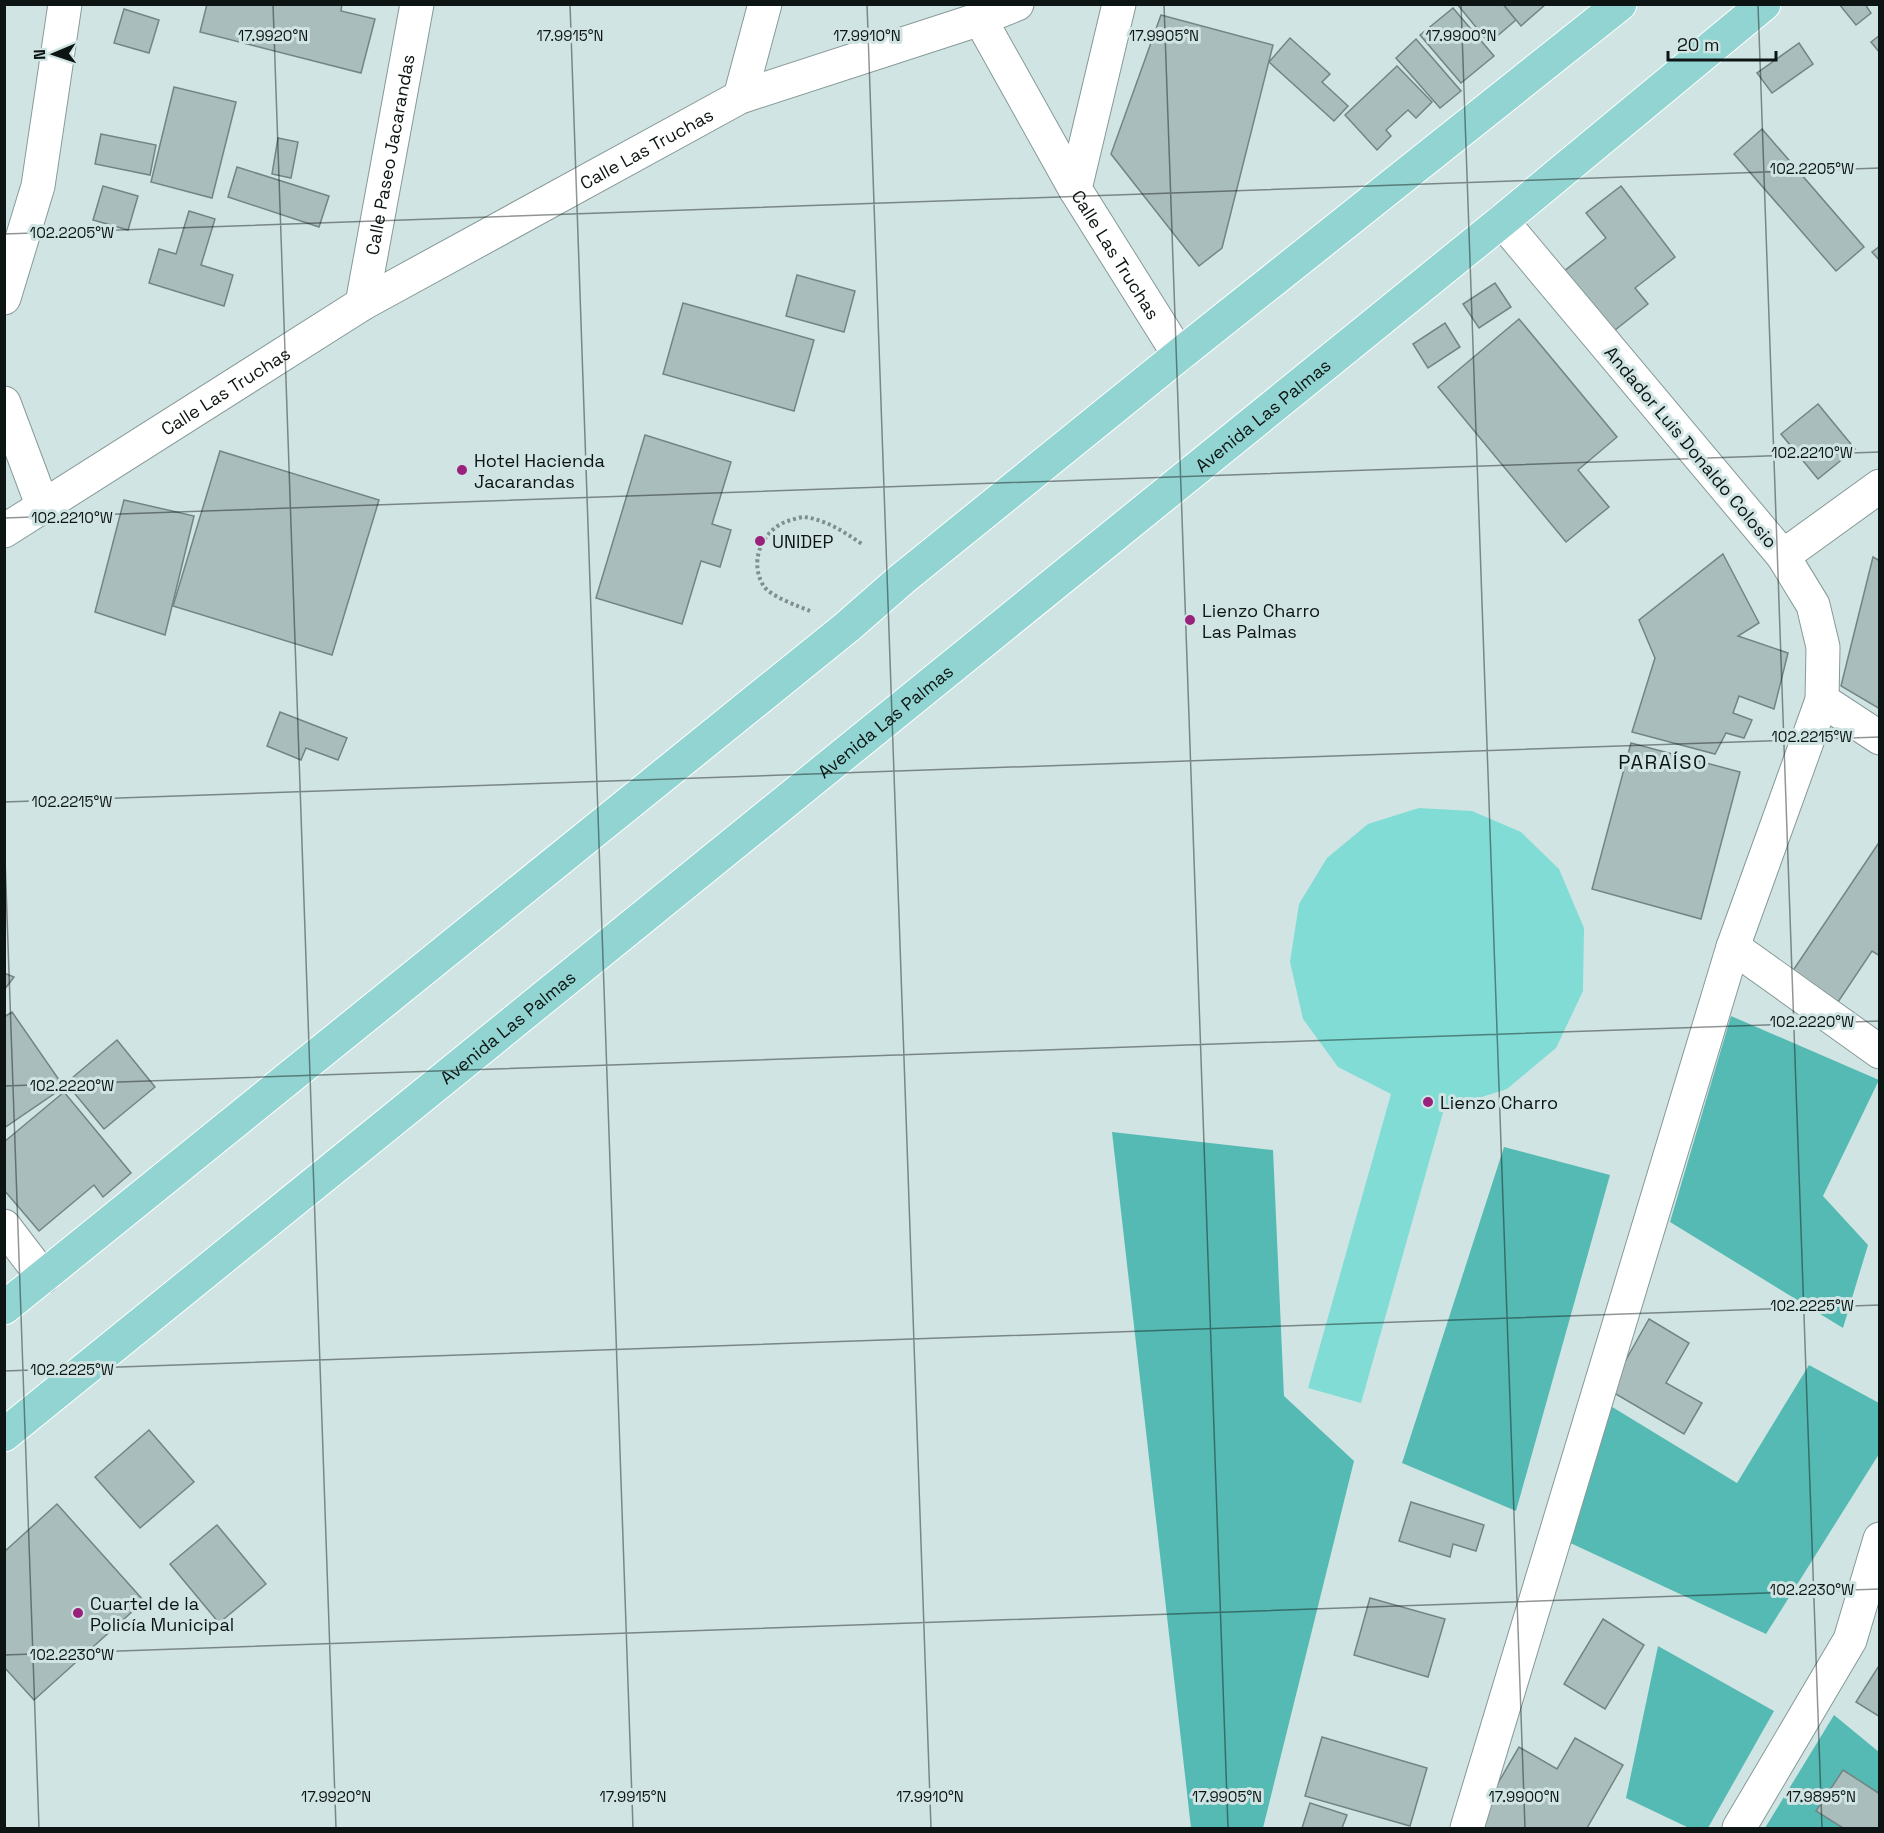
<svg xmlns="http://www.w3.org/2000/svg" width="1884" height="1833" font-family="'Space Grotesk',sans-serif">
  <rect width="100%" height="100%" fill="#d0e5e3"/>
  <!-- green -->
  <polygon fill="#81dcd5" points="1419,808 1472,811 1521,832 1559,869 1584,928 1583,991 1556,1048 1507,1089 1444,1109 1361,1403 1308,1388 1391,1094 1338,1067 1303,1019 1290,962 1299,904 1327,858 1368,824"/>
  <!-- forest -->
  <g fill="#56bab4">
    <polygon points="1731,1016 1879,1080 1823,1196 1868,1245 1843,1328 1670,1222"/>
    <polygon points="1112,1132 1273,1150 1284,1396 1354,1461 1263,1828 1191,1828"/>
    <polygon points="1504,1147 1610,1175 1516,1511 1402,1463"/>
    <polygon points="1809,1365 1879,1403 1879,1454 1766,1634 1566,1541 1604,1402 1737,1483"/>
    <polygon points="1658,1646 1774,1711 1708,1828 1689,1828 1626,1798"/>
    <polygon points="1834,1715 1879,1752 1879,1828 1765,1828"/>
  </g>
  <!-- building -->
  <g fill="#a9bebc" stroke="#728584" stroke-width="1.5">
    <polygon points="207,4 342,4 341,11 375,19 361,73 200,32"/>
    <polygon points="1457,4 1503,4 1516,20 1489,43"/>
    <polygon points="1503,4 1546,4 1521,26"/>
    <polygon points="1839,4 1865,4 1871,13 1856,25"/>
    <polygon points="1453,8 1494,56 1461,83 1420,35"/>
    <polygon points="124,9 159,20 149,53 114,43"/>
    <polygon points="1161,15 1273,45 1222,248 1199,266 1111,154"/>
    <polygon points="1880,35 1880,53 1871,42"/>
    <polygon points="1290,38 1330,74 1322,82 1348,106 1334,121 1269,62"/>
    <polygon points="1416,39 1461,91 1440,108 1396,58"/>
    <polygon points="1799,43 1813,64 1772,93 1757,73"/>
    <polygon points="1397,66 1432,102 1416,118 1408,110 1386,130 1391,136 1377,150 1345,115"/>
    <polygon points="174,87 236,102 212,198 151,182"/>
    <polygon points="1762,129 1864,247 1836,271 1734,154"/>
    <polygon points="101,134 156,145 150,175 95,164"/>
    <polygon points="278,138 298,142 291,178 272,174"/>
    <polygon points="237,167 329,196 319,227 228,197"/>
    <polygon points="103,186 138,196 128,230 93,220"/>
    <polygon points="1621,186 1675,257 1635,288 1648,304 1610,334 1563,272 1606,238 1586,213"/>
    <polygon points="189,211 215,219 201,265 233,275 224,306 149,283 159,249 176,254"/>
    <polygon points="1880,246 1880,261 1872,252"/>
    <polygon points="797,275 855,291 844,332 786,316"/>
    <polygon points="1495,283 1511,307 1479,328 1463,304"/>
    <polygon points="683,303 814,340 794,411 663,374"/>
    <polygon points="1519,319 1617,437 1578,470 1609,507 1566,542 1438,387"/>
    <polygon points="1445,323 1460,347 1428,368 1413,344"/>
    <polygon points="1818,404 1855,449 1818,479 1781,434"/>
    <polygon points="645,435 731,462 712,524 731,530 720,567 701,561 682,624 596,598"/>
    <polygon points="220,451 379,500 332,655 173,606"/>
    <polygon points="124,500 194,516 165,635 95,612"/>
    <polygon points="1723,554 1759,623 1738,636 1788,653 1774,709 1739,696 1733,713 1752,720 1744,738 1726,733 1715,754 1632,732 1655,658 1639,620"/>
    <polygon points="1873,557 1880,561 1880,709 1841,686"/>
    <polygon points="280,712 347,738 338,760 306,748 301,760 267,746"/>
    <polygon points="1631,743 1740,772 1701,919 1592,889"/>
    <polygon points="1880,841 1880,956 1872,951 1838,1002 1792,972"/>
    <polygon points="4,973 14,977 4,990"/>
    <polygon points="12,1012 64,1087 4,1128 4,1017"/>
    <polygon points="117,1040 155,1087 104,1129 66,1083"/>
    <polygon points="64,1092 131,1173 103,1197 94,1185 39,1231 4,1190 4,1142"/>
    <polygon points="1649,1319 1689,1343 1666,1383 1702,1403 1684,1434 1609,1390"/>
    <polygon points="149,1430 194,1482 140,1528 95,1477"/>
    <polygon points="1411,1502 1484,1525 1476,1551 1453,1544 1450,1557 1399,1541"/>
    <polygon points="57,1504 144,1601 34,1700 4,1667 4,1552"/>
    <polygon points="217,1525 266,1584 219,1623 170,1564"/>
    <polygon points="1370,1598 1445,1619 1428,1677 1354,1655"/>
    <polygon points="1603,1619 1644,1645 1605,1709 1564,1684"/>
    <polygon points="1880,1664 1880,1717 1856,1702"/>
    <polygon points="1322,1737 1427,1768 1410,1826 1305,1796"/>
    <polygon points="1575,1738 1623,1765 1587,1828 1472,1828 1519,1747 1557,1769"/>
    <polygon points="1843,1770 1880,1794 1880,1828 1843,1828 1816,1811"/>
    <polygon points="1310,1803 1347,1815 1342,1828 1302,1828"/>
  </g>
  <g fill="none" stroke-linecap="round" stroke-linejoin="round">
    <defs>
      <g id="street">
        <path id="s1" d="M980,19L1075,189L1179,355"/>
        <polyline points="740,97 765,4"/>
        <polyline points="1075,189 1119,4"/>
        <polyline points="4,298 38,186 65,4"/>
        <path id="s2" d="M362,304L417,4"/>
        <polyline points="4,403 43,507"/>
        <path id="s3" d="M4,531L362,304L740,97L980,19L1017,4"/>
        <polyline points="1783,556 1880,486"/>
        <polyline points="1822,700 1880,738"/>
        <polyline points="1733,947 1880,1052"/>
        <polyline points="4,1226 43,1277"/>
        <polyline points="1467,1828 1733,947 1822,700 1823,647 1813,605 1783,556 1502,221"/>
        <polyline points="1739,1828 1850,1640 1880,1539"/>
      </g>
      <g id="primary">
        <polyline points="4,1308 847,627 902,579 1179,355 1620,4"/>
        <path id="s4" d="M4,1435L1502,221L1764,4"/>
      </g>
    </defs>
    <!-- street casing -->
    <use href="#street" stroke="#869998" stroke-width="35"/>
    <!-- primary casing -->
    <use href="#primary" stroke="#fff" stroke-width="35"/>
    <!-- path -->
    <path stroke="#7f8f8d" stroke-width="4" stroke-dasharray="3 3" stroke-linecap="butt" d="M810,611C798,606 769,596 763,585C748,559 764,527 791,520C795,519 800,517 804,517C827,520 844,532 862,544"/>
    <!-- street -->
    <use href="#street" stroke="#fff" stroke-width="33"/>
    <!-- primary -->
    <use href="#primary" stroke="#92d4d1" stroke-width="33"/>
  </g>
  <!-- ticks -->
  <path fill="none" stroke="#0d1514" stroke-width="1.5" stroke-opacity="0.45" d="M273,4L336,1828M570,4L633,1828M867,4L931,1828M1164,4L1228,1828M1461,4L1525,1828M1758,4L1822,1828M4,234L1880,168M4,518L1880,452M4,802L1880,737M4,830L39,1828M4,1086L1880,1021M4,1371L1880,1305M4,1655L1880,1589"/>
  <!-- markers -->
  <g fill="#99217b" stroke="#d0e5e3" stroke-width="2">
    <circle cx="462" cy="470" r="6"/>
    <circle cx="760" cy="541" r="6"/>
    <circle cx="1190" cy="620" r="6"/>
    <circle cx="1428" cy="1102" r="6"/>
    <circle cx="78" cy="1613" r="6"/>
  </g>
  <g text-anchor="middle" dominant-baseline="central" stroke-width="6" stroke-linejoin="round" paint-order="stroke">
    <!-- street labels -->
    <g font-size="18" fill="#0d1514" stroke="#d0e5e3">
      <text stroke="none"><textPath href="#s3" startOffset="748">Calle Las Truchas</textPath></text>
      <text stroke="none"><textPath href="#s2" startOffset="152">Calle Paseo Jacarandas</textPath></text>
      <text stroke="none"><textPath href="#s1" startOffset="272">Calle Las Truchas</textPath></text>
      <text stroke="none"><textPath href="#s3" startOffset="262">Calle Las Truchas</textPath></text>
      <text stroke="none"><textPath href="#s4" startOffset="1620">Avenida Las Palmas</textPath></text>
      <text transform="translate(1691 447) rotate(50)">Andador Luis Donaldo Colosio</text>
      <text stroke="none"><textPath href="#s4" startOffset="1134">Avenida Las Palmas</textPath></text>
      <text stroke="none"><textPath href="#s4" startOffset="648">Avenida Las Palmas</textPath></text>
    </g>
    <!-- poi labels -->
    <g font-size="18" fill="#0d1514" stroke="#d0e5e3" text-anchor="start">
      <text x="474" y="460">Hotel Hacienda<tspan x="474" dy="21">Jacarandas</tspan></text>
      <text x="772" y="541">UNIDEP</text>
      <text x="1202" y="610">Lienzo Charro<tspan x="1202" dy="21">Las Palmas</tspan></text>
      <text x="1440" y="1102">Lienzo Charro</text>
      <text x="90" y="1603">Cuartel de la<tspan x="90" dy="21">Policía Municipal</tspan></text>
    </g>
    <!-- neighbourhood labels -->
    <g font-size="20" letter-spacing="1.5" fill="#0d1514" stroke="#d0e5e3">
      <text x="1663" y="762">PARAÍSO</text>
    </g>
  </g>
  <g font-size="15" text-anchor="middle" fill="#0d1514" stroke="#d0e5e3" stroke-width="6" stroke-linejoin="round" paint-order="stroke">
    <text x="273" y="41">17.9920°N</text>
    <text x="570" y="41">17.9915°N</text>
    <text x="867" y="41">17.9910°N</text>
    <text x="1164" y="41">17.9905°N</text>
    <text x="1461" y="41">17.9900°N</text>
    <text x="1812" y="174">102.2205°W</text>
    <text x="72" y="238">102.2205°W</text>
    <text x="1812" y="458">102.2210°W</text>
    <text x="72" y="523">102.2210°W</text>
    <text x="1812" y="742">102.2215°W</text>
    <text x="72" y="807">102.2215°W</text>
    <text x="1812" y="1027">102.2220°W</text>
    <text x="72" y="1091">102.2220°W</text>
    <text x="1812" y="1311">102.2225°W</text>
    <text x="72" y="1375">102.2225°W</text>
    <text x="1812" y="1595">102.2230°W</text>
    <text x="72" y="1660">102.2230°W</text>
    <text x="336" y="1802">17.9920°N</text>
    <text x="633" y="1802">17.9915°N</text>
    <text x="930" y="1802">17.9910°N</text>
    <text x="1227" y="1802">17.9905°N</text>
    <text x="1524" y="1802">17.9900°N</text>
    <text x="1821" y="1802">17.9895°N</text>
  </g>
  <!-- border -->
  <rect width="1884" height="1833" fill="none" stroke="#0d1514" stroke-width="12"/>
  <!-- north arrow -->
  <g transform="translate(54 54) rotate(268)" stroke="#d0e5e3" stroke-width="4.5" paint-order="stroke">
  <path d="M0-4.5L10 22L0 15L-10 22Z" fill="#0d1514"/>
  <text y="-9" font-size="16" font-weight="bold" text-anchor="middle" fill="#0d1514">N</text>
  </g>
  <!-- scale -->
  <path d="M1668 51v9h108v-9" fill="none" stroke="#0d1514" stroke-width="3"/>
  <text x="1677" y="51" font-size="18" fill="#0d1514" stroke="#d0e5e3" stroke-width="4.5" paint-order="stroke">20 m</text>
</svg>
